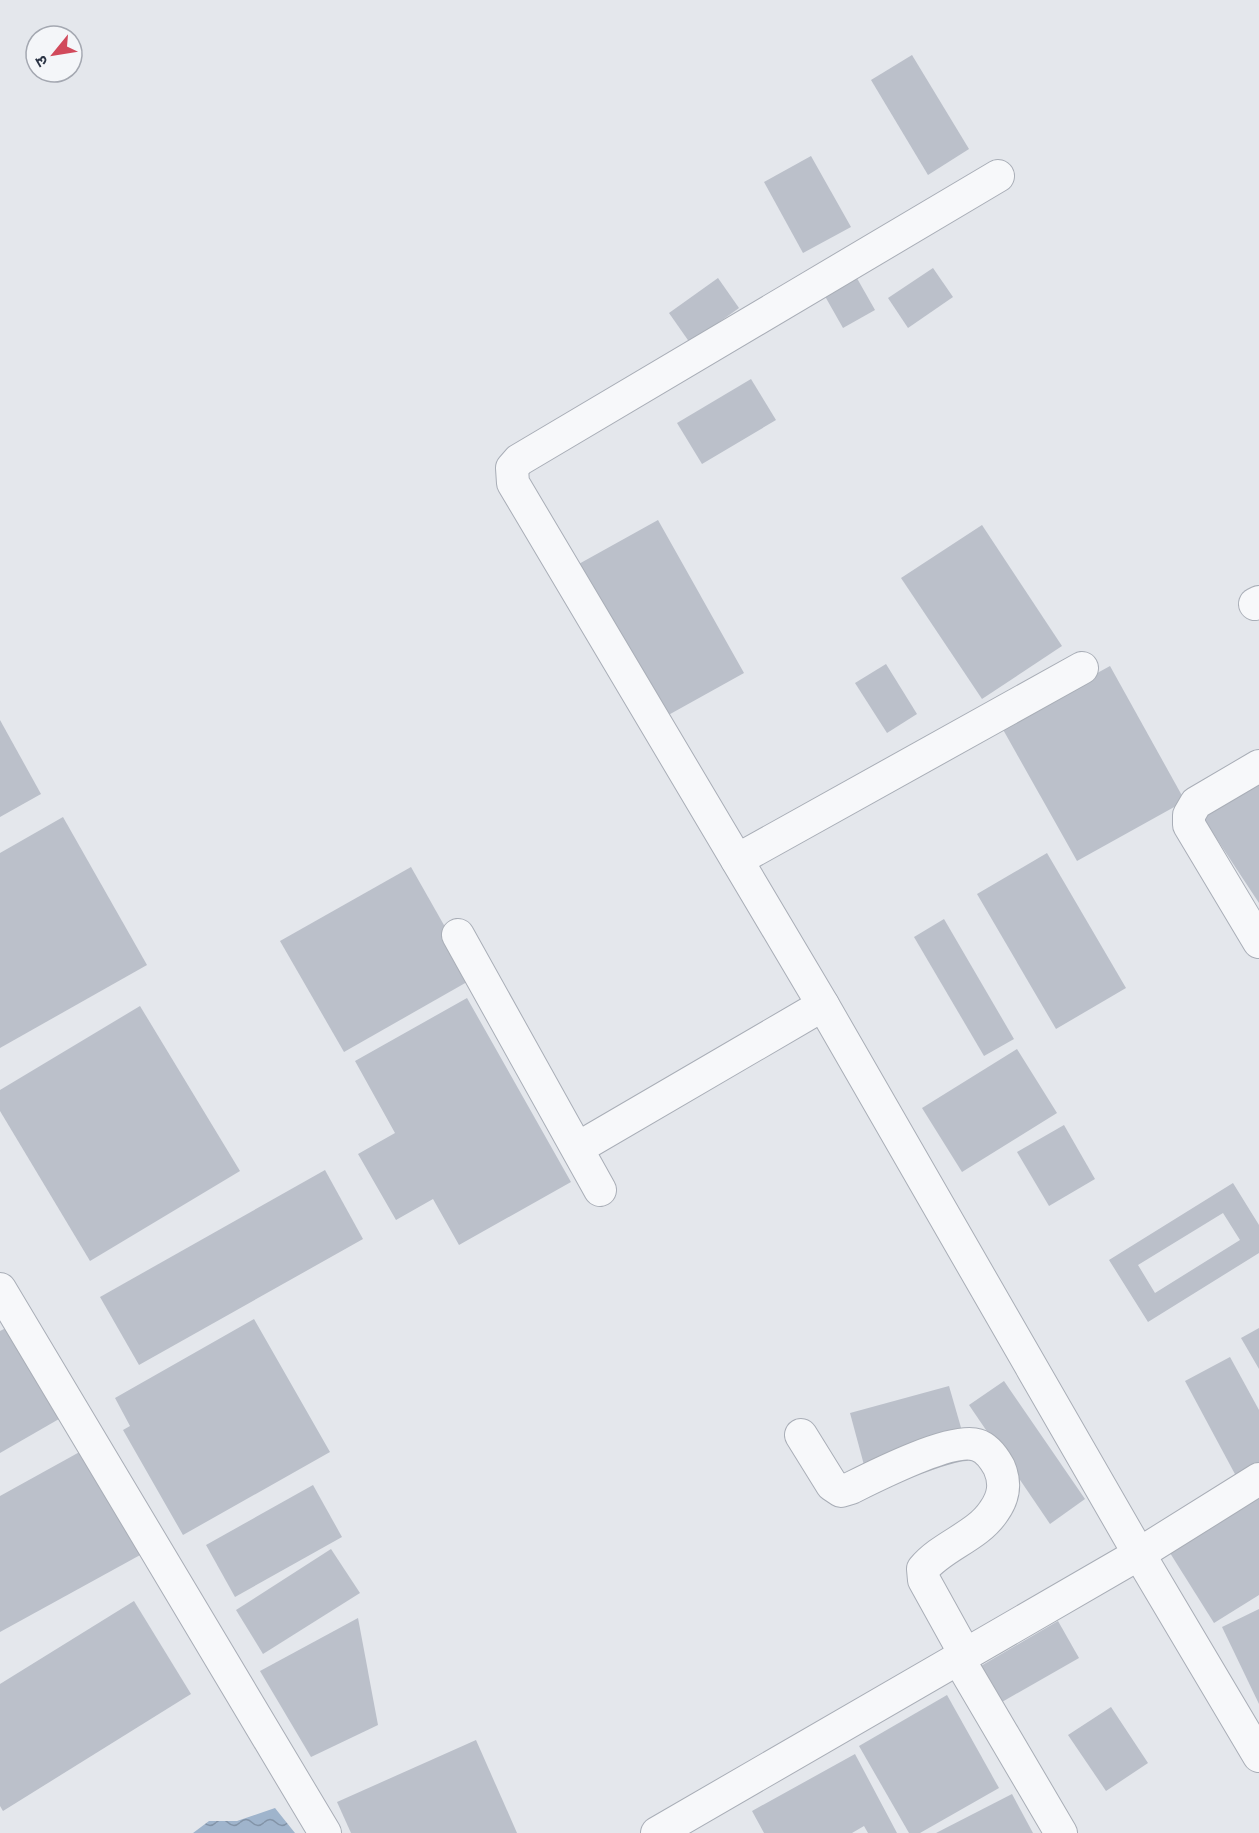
<svg xmlns="http://www.w3.org/2000/svg" width="1259" height="1833" font-family="'Noto Sans','Noto Sans Devanagari',sans-serif">
  <defs>
    <pattern id="water-waves" width="16" height="10" patternUnits="userSpaceOnUse" patternTransform="scale(1.5)"><rect width="16" height="10" fill="#9fb4cc"/><path d="M0 5q4-4 8 0t8 0" fill="none" stroke="#8293a7"/></pattern>
  </defs>
  <rect width="100%" height="100%" fill="#e4e7ec"/>
  <!-- water -->
  <polygon fill="url(#water-waves)" points="275,1808 295,1833 193,1833 209,1821 237,1821"/>
  <!-- building -->
  <g fill="#bbc0ca" fill-rule="evenodd">
    <polygon points="912,55 969,149 928,175 871,80"/>
    <polygon points="811,156 851,227 803,253 764,182"/>
    <polygon points="933,268 953,297 908,328 888,298"/>
    <polygon points="854,273 875,310 843,328 822,291"/>
    <polygon points="718,278 739,308 690,343 669,313"/>
    <polygon points="751,379 776,420 702,464 677,423"/>
    <polygon points="658,520 744,673 663,718 577,565"/>
    <polygon points="982,525 1062,646 982,699 901,578"/>
    <polygon points="886,664 917,714 887,733 855,683"/>
    <polygon points="1110,666 1185,801 1077,861 1001,726"/>
    <polygon points="0,720 41,794 0,817"/>
    <polygon points="1259,777 1259,903 1201,815"/>
    <polygon points="63,817 147,965 0,1048 0,853"/>
    <polygon points="1047,853 1126,988 1056,1029 977,894"/>
    <polygon points="411,867 474,978 344,1052 280,941"/>
    <polygon points="944,919 1014,1039 984,1056 914,937"/>
    <polygon points="467,998 571,1182 459,1245 433,1199 396,1220 358,1154 395,1133 355,1061"/>
    <polygon points="140,1006 240,1171 90,1261 0,1111 0,1090"/>
    <polygon points="1017,1049 1057,1113 962,1172 922,1108"/>
    <polygon points="1064,1125 1095,1179 1049,1206 1017,1152"/>
    <polygon points="325,1170 363,1239 139,1365 100,1297"/>
    <path d="M1233,1183L1259,1225V1253L1148,1322L1109,1260ZM1223,1213L1240,1240L1155,1293L1138,1265Z"/>
    <polygon points="254,1319 330,1452 183,1535 123,1430 130,1426 115,1398"/>
    <polygon points="6,1328 59,1419 0,1453 0,1331"/>
    <polygon points="1259,1328 1259,1369 1241,1338"/>
    <polygon points="1230,1357 1259,1410 1259,1464 1236,1476 1185,1381"/>
    <polygon points="1004,1381 1085,1499 1050,1524 969,1405"/>
    <polygon points="949,1386 964,1438 864,1465 850,1413"/>
    <polygon points="85,1449 142,1554 0,1632 0,1496"/>
    <polygon points="313,1485 342,1537 235,1597 206,1545"/>
    <polygon points="1259,1486 1259,1595 1214,1623 1165,1545"/>
    <polygon points="331,1549 360,1593 263,1654 236,1610"/>
    <polygon points="134,1601 191,1694 3,1811 0,1806 0,1684"/>
    <polygon points="1259,1609 1259,1704 1222,1627"/>
    <polygon points="358,1618 378,1725 311,1757 260,1671"/>
    <polygon points="1058,1621 1079,1658 995,1706 974,1670"/>
    <polygon points="947,1695 999,1788 920,1833 909,1833 859,1746"/>
    <polygon points="1111,1707 1148,1763 1106,1791 1068,1735"/>
    <polygon points="476,1740 517,1833 351,1833 337,1802"/>
    <polygon points="855,1754 897,1833 868,1833 864,1826 852,1833 764,1833 752,1811"/>
    <polygon points="1012,1794 1033,1833 936,1833"/>
  </g>
  <g fill="none" stroke-linecap="round" stroke-linejoin="round">
    <defs>
      <g id="minor">
        <polyline points="998,176 519,460 512,468 513,483 823,1005 1139,1554 1259,1756"/>
        <polyline points="1255,604 1259,602"/>
        <polyline points="1259,766 1196,803 1189,815 1189,825 1259,942"/>
        <polyline points="737,860 1082,668"/>
        <polyline points="458,935 600,1190"/>
        <polyline points="578,1148 823,1005"/>
        <polyline points="0,1289 325,1833"/>
        <path d="M801,1435L832,1485L841,1491L851,1488C875,1476 952,1437 977,1445C987,1448 994,1458 999,1467C1006,1483 1004,1497 994,1511C977,1537 943,1545 923,1569L924,1580L965,1654"/>
        <polyline points="958,1658 1061,1833"/>
        <polyline points="657,1833 1139,1554 1259,1479"/>
      </g>
    </defs>
    <!-- minor casing -->
    <use href="#minor" stroke="#a9aeb7" stroke-width="34"/>
    <!-- minor -->
    <use href="#minor" stroke="#f7f8fa" stroke-width="32"/>
  </g>
  <!-- north arrow -->
  <g transform="translate(54 54) rotate(240)"><circle r="28" fill="#f4f6f9" stroke="#a4a8b1" stroke-width="1.5"/>
  <path d="M0-4.5L10 22L0 15L-10 22Z" fill="#d1495b"/>
  <text y="-9" font-size="16" font-weight="bold" text-anchor="middle" fill="#2b3445">उ</text>
  </g>
</svg>
